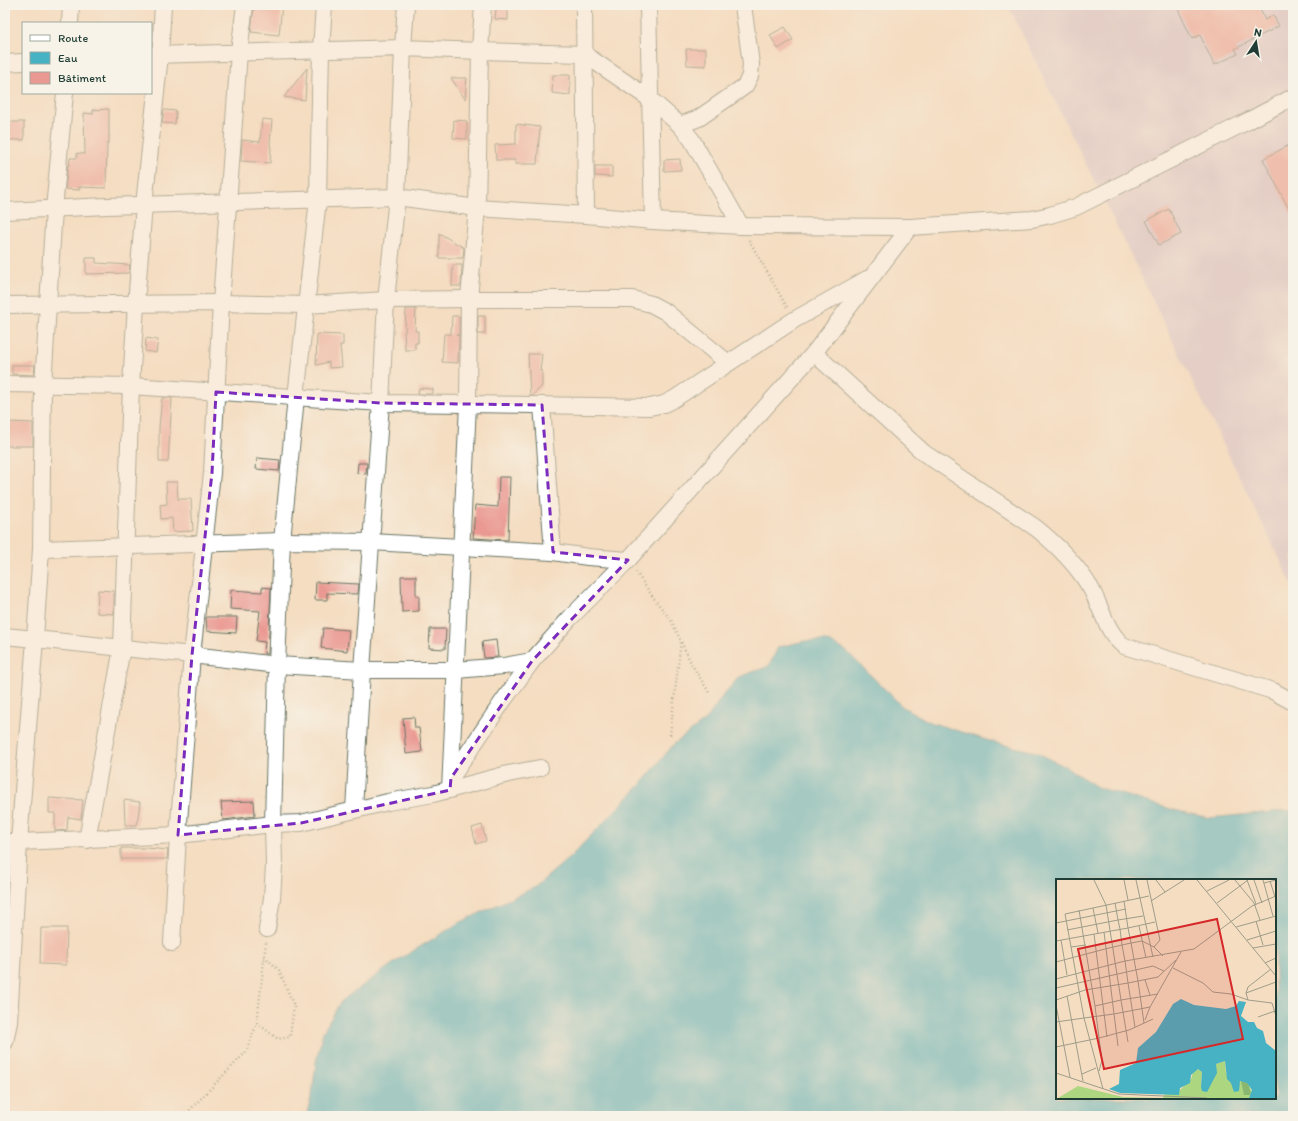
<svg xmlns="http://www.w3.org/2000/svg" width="1298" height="1121" font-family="Itim,sans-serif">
  <rect width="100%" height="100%" fill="#f7f3e8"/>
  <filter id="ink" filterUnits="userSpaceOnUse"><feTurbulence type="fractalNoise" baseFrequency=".025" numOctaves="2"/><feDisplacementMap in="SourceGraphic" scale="8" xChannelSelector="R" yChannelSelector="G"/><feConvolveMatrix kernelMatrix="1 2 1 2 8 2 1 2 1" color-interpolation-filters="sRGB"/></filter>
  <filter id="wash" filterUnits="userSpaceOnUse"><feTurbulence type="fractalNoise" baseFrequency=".012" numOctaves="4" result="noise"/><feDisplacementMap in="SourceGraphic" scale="16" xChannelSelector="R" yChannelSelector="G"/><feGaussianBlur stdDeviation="0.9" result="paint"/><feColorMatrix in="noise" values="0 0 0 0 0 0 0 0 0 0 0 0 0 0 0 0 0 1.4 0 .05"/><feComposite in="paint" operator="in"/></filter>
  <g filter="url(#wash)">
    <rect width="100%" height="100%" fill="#f4ddc1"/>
    <!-- industrial -->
    <polygon fill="#d0bdcc" points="1008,5 1293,5 1293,586"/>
    <!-- water -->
    <path fill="#46b2c3" stroke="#32787c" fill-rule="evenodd" d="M805,641H826L845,650L903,707L930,722L996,743L1036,752L1068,768L1097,787L1174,810L1209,818L1293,810V1116H306L312,1095L316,1062L323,1032L341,1001L398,960L461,922L535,887L570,857L641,784L674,744L706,720L723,695L739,677L769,666L778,647ZM1057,880H1275V1098H1057Z"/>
    <g id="blocks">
      <!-- building -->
      <g fill="#ea9992">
        <polygon points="254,5 282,5 279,35 251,32"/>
        <polygon points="1176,5 1258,5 1265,20 1273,15 1279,26 1235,49 1238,54 1214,65 1200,35 1192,39"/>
        <polygon points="496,8 508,9 508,20 495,19"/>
        <polygon points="785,27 793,40 778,49 770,35"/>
        <polygon points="686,49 706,49 706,66 687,65"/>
        <polygon points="307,68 305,100 284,97"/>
        <polygon points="553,75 570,75 570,95 552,93"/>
        <polygon points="451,78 467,78 465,99"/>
        <polygon points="109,109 109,143 107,143 106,188 79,187 79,190 65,189 68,165 69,165 70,158 77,158 77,153 85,154 84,113 93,114 93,110"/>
        <polygon points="164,110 176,111 175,124 162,123"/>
        <polygon points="262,119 272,120 270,143 271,150 270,163 241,161 242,140 260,142"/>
        <polygon points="454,120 467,121 467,139 453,138"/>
        <rect x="7" y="122" width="17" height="18"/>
        <polygon points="516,124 540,127 537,164 515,164 515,160 496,160 495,145 516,144"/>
        <polygon points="1293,143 1293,217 1263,159"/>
        <polygon points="680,159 681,170 664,171 664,160"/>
        <polygon points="595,166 612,166 612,177 595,176"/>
        <polygon points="1169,209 1181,234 1159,245 1146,221"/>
        <polygon points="439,233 464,248 463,258 439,258"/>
        <polygon points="86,258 96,258 96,263 130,265 129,273 86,274"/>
        <polygon points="453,265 462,265 461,286 452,286"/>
        <polygon points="406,309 416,309 415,331 418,331 418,343 415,343 415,350 405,350 404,332 405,332"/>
        <polygon points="452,316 459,316 459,335 456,335 459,335 458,363 442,362 444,334 451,334"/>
        <rect x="478" y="316" width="7" height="18"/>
        <polygon points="317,334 343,335 343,345 340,345 342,367 329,368 329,362 316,365"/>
        <polygon points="146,338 158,340 156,353 145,351"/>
        <polygon points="528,354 542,354 540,371 542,371 542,386 532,396 530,396"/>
        <polygon points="12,365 35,365 34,375 12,374"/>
        <polygon points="419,388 433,389 433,394 418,394"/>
        <polygon points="162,398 172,398 168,462 159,462 159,427"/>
        <polygon points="9,422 33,423 33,446 5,446 5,431 9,431"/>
        <polygon points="257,458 280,460 279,471 256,469"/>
        <polygon points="358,463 367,463 366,474 357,473"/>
        <polygon points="499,477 510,477 508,540 473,538 475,505 498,507"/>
        <polygon points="166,482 177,482 178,499 191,499 193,531 173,532 172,518 161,519 160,505 167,504"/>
        <polygon points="401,576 416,576 416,596 419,596 419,611 402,612"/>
        <polygon points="316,582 359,584 358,594 327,593 327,600 315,600"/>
        <polygon points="262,587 271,588 268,654 264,654 265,642 256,641 260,611 230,609 231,590 262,592"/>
        <polygon points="98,590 114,591 114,614 97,613"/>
        <polygon points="206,617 237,617 236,633 207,631"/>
        <polygon points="323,628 349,630 347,651 321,648"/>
        <polygon points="430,629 446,629 445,649 429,648"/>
        <polygon points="496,640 498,657 484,658 482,642"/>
        <polygon points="414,717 415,728 419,728 422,752 406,754 403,718"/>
        <polygon points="49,798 83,800 81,819 68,817 67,830 55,831 55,813 49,813"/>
        <polygon points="124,800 140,802 137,825 125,825"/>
        <polygon points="254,801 255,816 223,820 221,802"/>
        <polygon points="482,825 486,841 476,844 472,828"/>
        <polygon points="121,848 147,848 168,850 167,859 121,859"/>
        <polygon points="41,928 67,928 66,965 40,964"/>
      </g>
    </g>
  </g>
  <g filter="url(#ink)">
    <use href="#blocks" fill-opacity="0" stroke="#6a7565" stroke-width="1"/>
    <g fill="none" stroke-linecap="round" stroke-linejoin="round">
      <defs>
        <g id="minor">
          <polyline points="483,5 480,51 584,54 650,99 680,125"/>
          <polyline points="584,5 586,215"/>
          <polyline points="648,5 653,221"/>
          <polyline points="70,23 71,5"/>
          <polyline points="151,55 403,48 480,51 477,208 469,299 468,404 381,403 386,300 397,197 403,48 406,5"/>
          <polyline points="5,63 23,62"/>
          <polyline points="65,93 54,209 43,385 41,549 282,541 296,397 318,199 321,49 324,5"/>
          <polyline points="5,211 107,206 397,197 477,208 586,215 653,221 741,226 910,227 1032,219 1050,215 1076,207 1248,121 1293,97"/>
          <polyline points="741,226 692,140 680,125 699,118 745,86 750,76 751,64 743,5"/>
          <polyline points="5,305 221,303 306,305 386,300 469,299 632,299 651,304 666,312 728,363"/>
          <path d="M814,353L924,453L1036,528C1057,545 1076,564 1090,587C1101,606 1106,632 1124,646L1273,691L1293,702"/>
          <polyline points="5,384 131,386 381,403 362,670 354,810"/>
          <polyline points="542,405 553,552"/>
          <polyline points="41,549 35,639 19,842 178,835 273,824 301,823 388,802 433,794 508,774 540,768"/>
          <polyline points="5,636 192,655 212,473 221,303 239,52 245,5"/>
          <polyline points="451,778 503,701 532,661"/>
          <polyline points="450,790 468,404 650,407 664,404 674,399 794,320 867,279"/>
          <polyline points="87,840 122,648 131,386 136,304 144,205 160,55 163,5"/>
          <polyline points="5,842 19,842 9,1022 5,1042"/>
          <polyline points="267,929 272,898 274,866 273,824 277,665 282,541 371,542 553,552 588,557 628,560"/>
          <polyline points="172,943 178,835 192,655 277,665 362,670 456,670 504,666 532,661 569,619 628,560 814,353 910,227"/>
        </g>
      </defs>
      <!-- minor casing -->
      <use href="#minor" stroke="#6a7565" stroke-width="18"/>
      <!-- path -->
      <g stroke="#6a7565" stroke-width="2.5" stroke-dasharray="1 3" stroke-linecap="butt">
        <polyline points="749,240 788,309"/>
        <polyline points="636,572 655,600 671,620 692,665 709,692"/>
        <polyline points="670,735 681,641"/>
        <polyline points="257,1023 278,1039 290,1037 294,1006 279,970 264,956"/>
        <polyline points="184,1116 246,1052 257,1023 266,942"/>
      </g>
      <!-- minor -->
      <use href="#minor" stroke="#fff" stroke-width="16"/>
    </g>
  </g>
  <!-- marked area -->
  <path d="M0 0H1298V1121H0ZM216,392L381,403L542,405L553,552L628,560L532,661L451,778L450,790L301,823L178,835L192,655L212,473Z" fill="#f4ddc1" fill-opacity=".55" fill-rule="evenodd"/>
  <path fill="none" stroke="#7b2cbf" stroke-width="3" stroke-dasharray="8 5" stroke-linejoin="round" d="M216,392L381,403L542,405L553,552L628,560L532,661L451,778L450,790L301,823L178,835L192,655L212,473Z"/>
  <!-- overview -->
  <g transform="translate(1056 879)">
    <rect width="220" height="220" fill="#f4ddc1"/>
    <path d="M169,182L170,194L183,205L184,202L192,204L196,213L193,219H107L108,216L123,212L135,200L137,193L142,190L146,193L145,208H152L160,194V185ZM22,207L67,218L106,219H2Z" fill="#add681"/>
    <path d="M185,202L192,204L195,215L193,216H188Z" fill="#8ab76f"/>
    <path d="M125,120L138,126L170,130L180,127L183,122L190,123L185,137L192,143H198L201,149L207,152L210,164L220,172V219H193L196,211L191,204L184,202L183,212L178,213L175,204L171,200L169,182L160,185L161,194L151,213L146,212L145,208L146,193L142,190L135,196L134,204L124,209L123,216L64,214L53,210L63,205L64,191L80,184L82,169L100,153L117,125Z" fill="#46b2c3"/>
    <path fill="none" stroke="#9f9d89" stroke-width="1" d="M68,1L72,21M80,1L97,78M91,1L104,61L98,68L107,77M100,1L109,13M141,1L220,97M179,1L198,24L204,41M191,1L200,25M198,1L206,24M207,1L217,37M214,2L219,18M208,4L220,1M151,12L173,1M68,22L72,49L99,43M95,22L128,1M59,24L62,41L87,37M161,24L192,1M37,29L42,54M23,31L39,127L65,121L50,26L38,1M200,42L207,66M0,44L70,30M83,47L90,79M180,48L220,37M48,53L58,135L28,139L9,35L93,17M38,55L51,158M5,61L11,96M191,61L220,52M0,62L72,49L75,64L86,62L98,68M15,68L30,66M197,69L220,65M0,83L49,70L66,66L75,64L82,102L72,104L69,82L66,66L64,50L62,41L11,51M209,84L220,79M117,89L147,104L157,113L175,115L192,121M215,90L192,108L190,114L220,103M0,100L69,82L138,70L196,27L220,17M89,101L94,116M0,109L97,87L108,92M190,114L192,121L216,124L220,137M11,117L27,202M0,121L29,111L72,104L79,148M0,126L14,198M39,127L43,159L73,151L97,140M202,138L219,132M89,141L94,128M0,143L28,139L47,210M88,144L82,102L102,98L120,81M72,163L65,121L102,115M62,167L58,135L94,128L125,73M0,168L43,159L46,181L43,192M0,194L63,215L151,219M26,195L40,189"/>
    <path fill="#d62828" fill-opacity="0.15" stroke="#d62828" stroke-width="2" d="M161,40L187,160L48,190L22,70Z"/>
    <rect width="220" height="220" fill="none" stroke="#1f3d34" stroke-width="2"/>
  </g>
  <!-- margin -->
  <rect width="1298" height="1121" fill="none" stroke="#f7f3e8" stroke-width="20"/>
  <!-- legend -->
  <rect x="22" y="22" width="130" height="72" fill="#f7f3e8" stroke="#a1aaa0"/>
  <rect x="30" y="35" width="20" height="6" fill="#ffffff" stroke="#a1aaa0"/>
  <text x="58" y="42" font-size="12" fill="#1f3d34">Route</text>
  <rect x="30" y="52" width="20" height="12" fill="#46b2c3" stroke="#a1aaa0"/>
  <text x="58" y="62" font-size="12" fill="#1f3d34">Eau</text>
  <rect x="30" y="72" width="20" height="12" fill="#ea9992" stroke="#a1aaa0"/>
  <text x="58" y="82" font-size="12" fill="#1f3d34">Bâtiment</text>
  <!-- north arrow -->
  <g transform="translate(1256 42) rotate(12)" stroke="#f7f3e8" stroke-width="3" paint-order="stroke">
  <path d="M0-3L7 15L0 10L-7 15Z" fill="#1f3d34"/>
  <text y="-6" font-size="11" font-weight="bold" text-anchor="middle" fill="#1f3d34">N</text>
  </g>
</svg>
